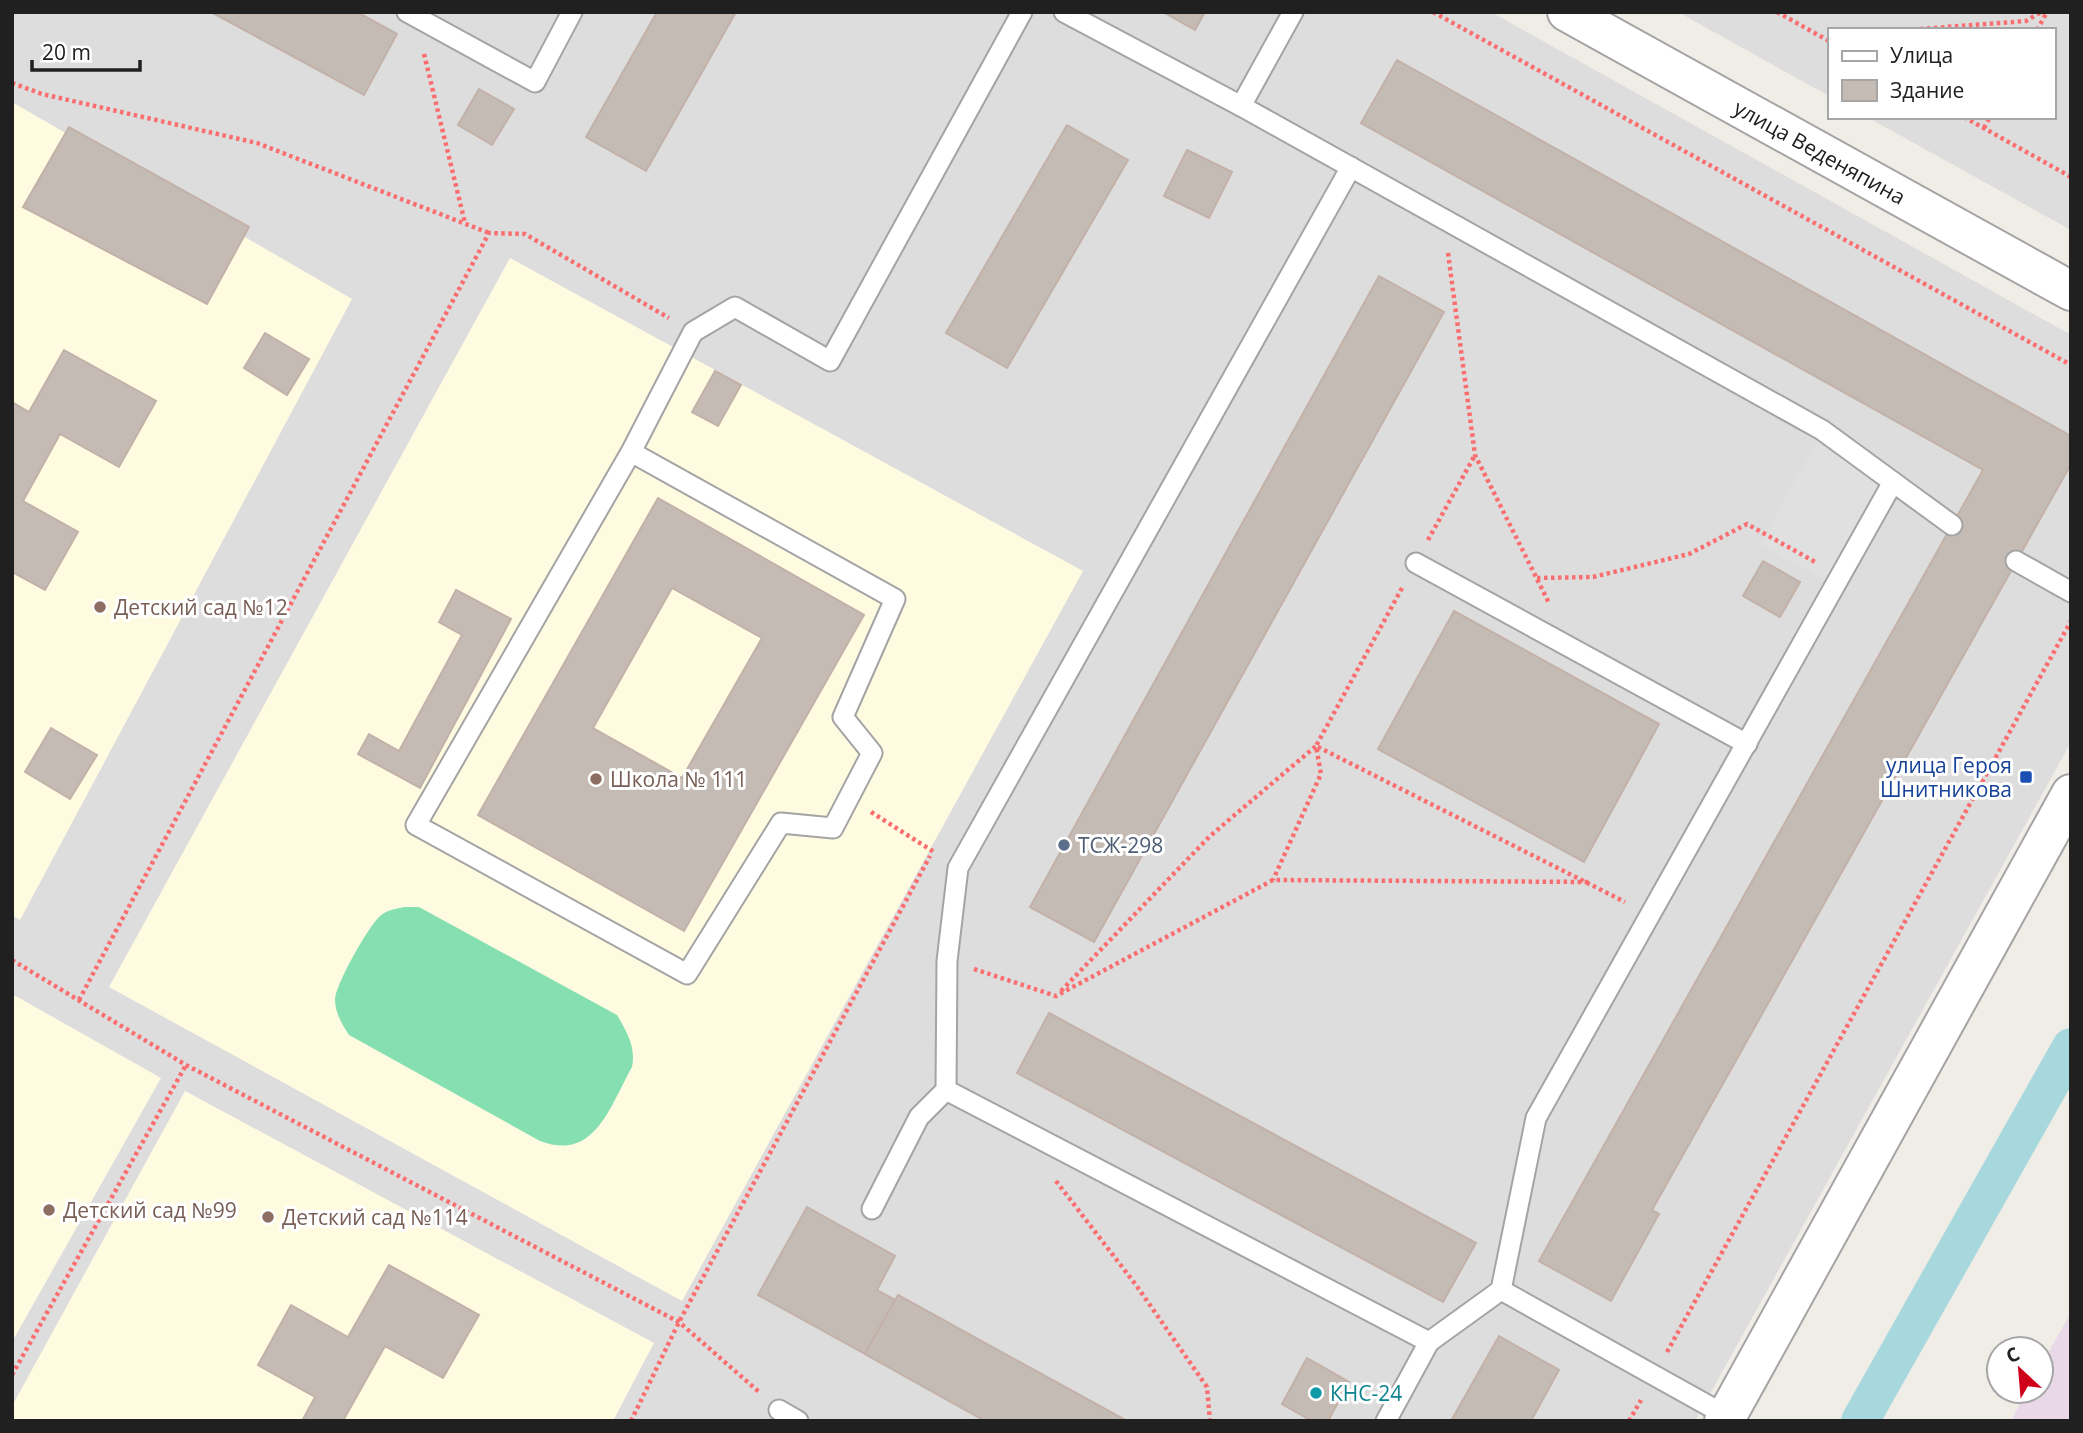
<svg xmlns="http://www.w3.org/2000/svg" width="2083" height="1433" font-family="'Open Sans',sans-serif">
  <rect width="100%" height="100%" fill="#f0ece6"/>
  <!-- residential -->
  <g fill="#dedddd">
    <polygon points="12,12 1491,12 2071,335 2071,742 1695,1421 12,1421"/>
    <polygon points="1678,12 2071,12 2071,230 1867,117 2053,117 2053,30 1829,30 1829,96"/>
  </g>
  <!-- industrial -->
  <polygon fill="#e9d8e8" points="2071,1312 2071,1421 2011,1421 2027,1391 2041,1391 2041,1366"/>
  <!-- education -->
  <g fill="#fffbe1">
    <polygon points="12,102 352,299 20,920 12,915"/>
    <polygon points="510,258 1083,571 682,1301 109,987"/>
    <polygon points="12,994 161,1078 12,1342"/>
    <polygon points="185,1091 654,1343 613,1421 12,1421 12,1406"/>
  </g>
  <!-- pitch -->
  <path fill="#85dfb1" d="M404,907H419L617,1015C627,1032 636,1047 632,1067C610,1106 595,1162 540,1141L349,1035C342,1024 335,1013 335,999C336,984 367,929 379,917C386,910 395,909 404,907Z"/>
  <!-- parking -->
  <polygon fill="#e0e0e0" points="1816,443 1884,481 1827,582 1760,544"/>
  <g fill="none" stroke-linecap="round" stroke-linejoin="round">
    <!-- canal -->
    <polyline stroke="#a7d8de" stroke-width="38" points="1860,1421 2071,1047"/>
  </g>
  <!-- building -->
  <g fill="#c5bbb5" stroke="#c2b1a8" stroke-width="2" fill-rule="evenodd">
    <polygon points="211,12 357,12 397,34 364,95"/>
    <polygon points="657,12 736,12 646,171 586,137"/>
    <polygon points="1163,12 1205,12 1195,30"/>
    <polygon points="1397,60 2071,436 2071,464 1652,1210 1659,1214 1611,1301 1539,1261 1983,470 1361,123"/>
    <polygon points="479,89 514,109 492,145 458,125"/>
    <polygon points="1067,125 1128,160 1007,368 946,333"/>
    <polygon points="69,127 249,227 207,304 23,207"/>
    <polygon points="1187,150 1232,172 1209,218 1164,196"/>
    <polygon points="1379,276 1444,312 1094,942 1030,907"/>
    <polygon points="265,333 309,359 287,395 244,368"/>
    <polygon points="64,350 156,401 119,467 60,434 23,501 78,532 45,590 12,572 12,402 29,412"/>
    <polygon points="715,371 741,385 718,426 692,412"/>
    <path d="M658,498L864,615L684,931L478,815ZM672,588L762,638L682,778L593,728Z"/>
    <polygon points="1763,561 1800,582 1780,617 1743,596"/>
    <polygon points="456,590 511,619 420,788 358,754 369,734 399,751 462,635 439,622"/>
    <polygon points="1454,611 1659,724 1584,862 1378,749"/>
    <polygon points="51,728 97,755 70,799 25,772"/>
    <polygon points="1049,1013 1476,1243 1443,1302 1017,1073"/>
    <polygon points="807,1207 895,1256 877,1290 895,1300 865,1354 758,1295"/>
    <polygon points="389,1265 479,1315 443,1378 385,1346 344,1419 347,1421 302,1421 315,1397 258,1365 291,1305 348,1337"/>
    <polygon points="898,1295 1127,1421 985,1421 865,1354"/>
    <polygon points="1499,1336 1559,1370 1531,1421 1451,1421"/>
    <polygon points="1307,1358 1349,1382 1328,1421 1312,1421 1282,1404"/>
  </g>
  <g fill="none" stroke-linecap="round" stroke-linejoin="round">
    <defs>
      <g id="lane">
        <polyline points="407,12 535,82 572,12"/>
        <polyline points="1064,12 1241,106"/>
        <polyline points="1293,12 1241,106 1822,430 1893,482 1536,1118 1501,1290 1727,1416"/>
        <polyline points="631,452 895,599 843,717 872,753 833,828 781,823 687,974 416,825 631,452 693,332 735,307 830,361 1022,12"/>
        <polyline points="1893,482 1952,525"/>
        <polyline points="2016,561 2071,592"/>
        <polyline points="1416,563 1747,744"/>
        <polyline points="946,1090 1429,1342 1501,1290"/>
        <polyline points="872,1209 919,1117 946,1090 947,961 958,868 1351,167"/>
        <polyline points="779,1410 798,1421"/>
        <polyline points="1386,1421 1429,1342"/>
      </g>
      <g id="street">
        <path id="s1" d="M1567,12L2071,291"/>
        <polyline points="1724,1421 2071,794"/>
      </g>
    </defs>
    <!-- lane casing -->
    <use href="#lane" stroke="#a4a4a4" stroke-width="23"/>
    <!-- street casing -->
    <use href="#street" stroke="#a4a4a4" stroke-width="42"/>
    <!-- path -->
    <g stroke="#fa6e70" stroke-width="4.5" stroke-dasharray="3.5 3.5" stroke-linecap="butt">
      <polyline points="1433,12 2071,365"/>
      <polyline points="1777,12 1829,41"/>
      <polyline points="1906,30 2026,21 2041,12"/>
      <polyline points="2037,30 2047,12"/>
      <polyline points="424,54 465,223"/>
      <polyline points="12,83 42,94 257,143 489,233"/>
      <polyline points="1964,117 2071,177"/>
      <polyline points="1984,128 1990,117"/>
      <polyline points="1448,253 1475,455 1549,603"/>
      <polyline points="1428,540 1475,455"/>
      <polyline points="1537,578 1593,577 1689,554 1747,524 1817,563"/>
      <polyline points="1402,588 1316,746 1625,902"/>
      <polyline points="871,812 934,852"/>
      <polyline points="12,960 186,1065 679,1322 759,1392"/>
      <polyline points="974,969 1056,996 1273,880 1590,882"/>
      <polyline points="1061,991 1210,836 1316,746 1321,774 1273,880"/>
      <polyline points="79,1000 489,233 525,234 669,318"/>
      <polyline points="1056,1181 1136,1285 1207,1387 1210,1421"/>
      <polyline points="1667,1352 2071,621"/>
      <polyline points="12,1375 186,1065"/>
      <polyline points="631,1421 679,1322 930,856"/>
      <polyline points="1629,1421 1641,1400"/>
    </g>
    <!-- lane -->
    <use href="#lane" stroke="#fff" stroke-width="19"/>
    <!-- street -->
    <use href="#street" stroke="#fff" stroke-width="38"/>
  </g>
  <!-- markers -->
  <g fill="#8d6e63" stroke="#fff" stroke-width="2.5">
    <circle cx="100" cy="607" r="7"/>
    <circle cx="596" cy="779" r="7"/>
    <circle cx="49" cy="1210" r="7"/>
    <circle cx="268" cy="1217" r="7"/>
  </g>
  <rect fill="#1a4fb4" stroke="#fff" stroke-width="2.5" x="2019" y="770" width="14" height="14" rx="3.5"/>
  <circle fill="#5c6f8a" stroke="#fff" stroke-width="2.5" cx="1064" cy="845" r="7"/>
  <circle fill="#0f9aa8" stroke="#fff" stroke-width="2.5" cx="1316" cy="1393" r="7"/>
  <g text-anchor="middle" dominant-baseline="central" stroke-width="6" stroke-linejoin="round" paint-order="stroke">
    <!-- street labels -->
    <g font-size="21" fill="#202020" stroke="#fff">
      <text stroke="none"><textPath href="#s1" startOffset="289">улица Веденяпина</textPath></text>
    </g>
    <!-- education labels -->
    <g font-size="21" fill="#785e54" stroke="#fff" text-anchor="start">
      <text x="114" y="607">Детский сад №12</text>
      <text x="610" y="779">Школа № 111</text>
      <text x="63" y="1210">Детский сад №99</text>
      <text x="282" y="1217">Детский сад №114</text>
    </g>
    <!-- transit labels -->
    <g font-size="21" fill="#164399" stroke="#fff" text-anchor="end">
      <text x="2012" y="765">улица Героя<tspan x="2012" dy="24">Шнитникова</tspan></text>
    </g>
    <!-- service labels -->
    <g font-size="21" fill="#4e5e75" stroke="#fff" text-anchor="start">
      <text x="1078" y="845">ТСЖ-298</text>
    </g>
    <!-- culture labels -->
    <g font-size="21" fill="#0d838f" stroke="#fff" text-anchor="start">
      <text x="1330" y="1393">КНС-24</text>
    </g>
  </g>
  <!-- border -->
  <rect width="2083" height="1433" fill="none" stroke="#202020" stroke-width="28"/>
  <!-- legend -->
  <rect x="1828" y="28" width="228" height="91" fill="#ffffff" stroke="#a6a6a6" stroke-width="2"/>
  <rect x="1842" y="51" width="35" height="10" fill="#ffffff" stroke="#a6a6a6" stroke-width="2"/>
  <text x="1890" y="63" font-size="21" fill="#202020">Улица</text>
  <rect x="1842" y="80" width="35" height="21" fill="#c5bbb5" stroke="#a6a6a6" stroke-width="2"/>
  <text x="1890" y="98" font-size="21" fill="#202020">Здание</text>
  <!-- north arrow -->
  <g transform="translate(2020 1370) rotate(334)"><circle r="33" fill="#ffffff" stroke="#a6a6a6" stroke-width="2"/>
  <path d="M0-5L12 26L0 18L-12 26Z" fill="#cf0019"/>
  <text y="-10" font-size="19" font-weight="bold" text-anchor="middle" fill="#202020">С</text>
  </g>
  <!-- scale -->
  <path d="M32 60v10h108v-10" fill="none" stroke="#202020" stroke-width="3.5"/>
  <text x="42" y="60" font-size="21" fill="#202020" stroke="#ffffff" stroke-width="5" paint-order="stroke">20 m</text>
</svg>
